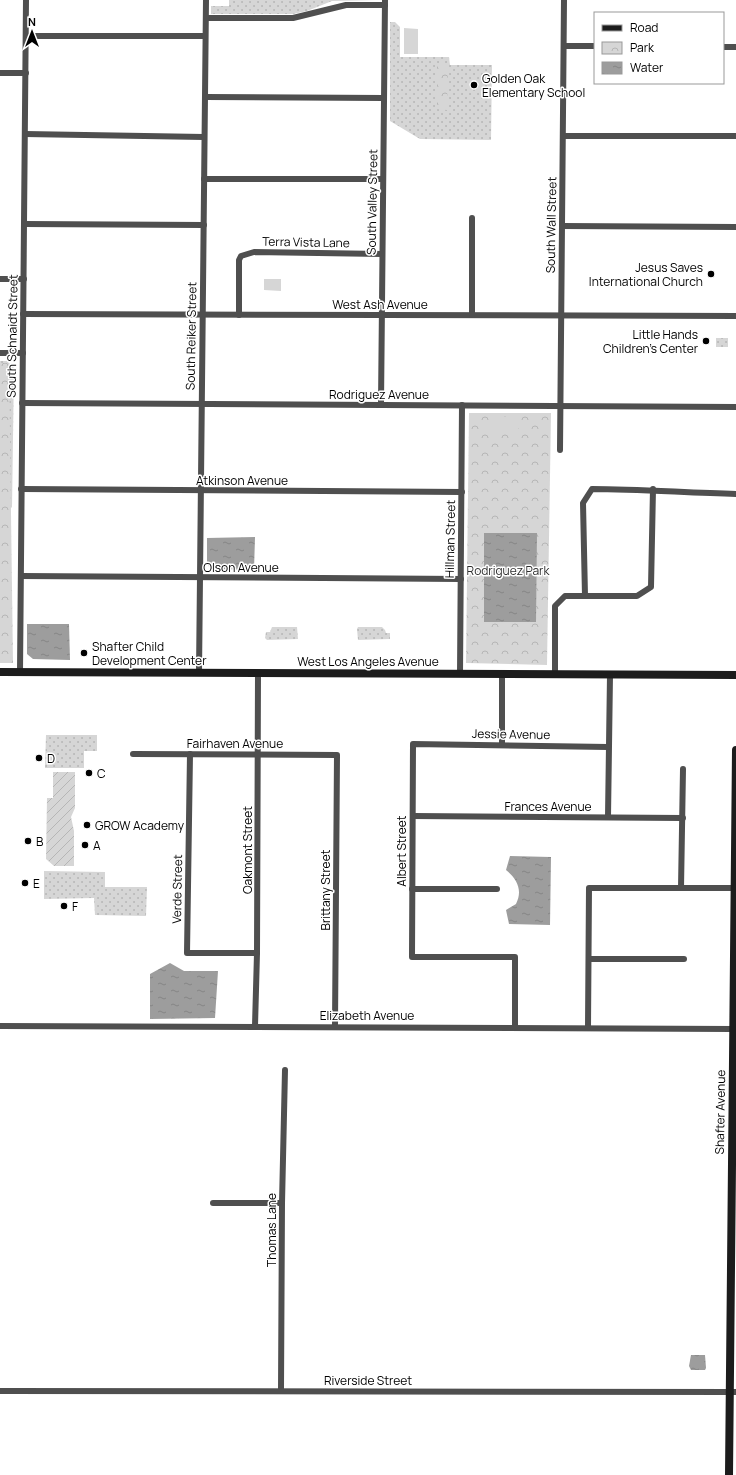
<svg xmlns="http://www.w3.org/2000/svg" width="736" height="1475" font-family="Manrope,sans-serif">
  <defs>
    <pattern id="grass-dots" width="8" height="8" patternUnits="userSpaceOnUse"><rect width="8" height="8" fill="#d6d6d6"/><path d="M2 2h.1M6 6h.1" fill="none" stroke="#b6b6b6" stroke-width="1.8" stroke-linecap="round"/></pattern>
    <pattern id="park-crowns" width="20" height="18" patternUnits="userSpaceOnUse"><rect width="20" height="18" fill="#d6d6d6"/><path d="M2 6a3 3 0 1 1 6 0M12 15a3 3 0 1 1 6 0" fill="none" stroke="#b6b6b6"/></pattern>
    <pattern id="garden-furrows" width="10" height="10" patternUnits="userSpaceOnUse"><rect width="10" height="10" fill="#d6d6d6"/><path d="M-1 1l2-2M0 10L10 0M9 11l2-2" fill="none" stroke="#b6b6b6"/></pattern>
    <pattern id="water-ripples" width="26" height="14" patternUnits="userSpaceOnUse"><rect width="26" height="14" fill="#9d9d9d"/><path d="M2 4q2-2 4 0t4 0M15 11q2-2 4 0t4 0" fill="none" stroke="#858585"/></pattern>
  </defs>
  <rect width="100%" height="100%" fill="#fff"/>
  <!-- grass -->
  <g fill="url(#grass-dots)">
    <polygon points="229,0 376,0 332,1 307,11 293,14 211,14 211,6 229,6"/>
    <polygon points="390,22 395,22 400,27 400,57 449,57 450,65 492,65 491,140 420,139 390,121"/>
    <rect x="716" y="338" width="12" height="9"/>
    <polygon points="0,361 7,361 14,368 12,507 9,510 0,509"/>
    <polygon points="272,627 297,627 298,639 267,640 265,638 266,632 270,632"/>
    <polygon points="358,627 382,627 385,630 386,633 390,633 390,639 358,640 357,629"/>
    <polygon points="46,735 97,735 97,751 84,751 84,768 45,768"/>
    <polygon points="44,871 105,872 105,887 147,887 146,916 95,915 94,898 44,899"/>
  </g>
  <!-- park -->
  <g fill="url(#park-crowns)">
    <polygon points="437,64 448,64 447,110 437,109"/>
    <polygon points="0,363 9,363 13,663 0,663"/>
    <polygon points="469,413 551,413 547,665 466,663"/>
  </g>
  <!-- garden -->
  <polygon fill="url(#garden-furrows)" points="53,772 75,772 75,808 71,817 74,831 74,866 54,866 46,859 47,798 53,798"/>
  <!-- pitch -->
  <g fill="#d6d6d6">
    <polygon points="404,28 418,29 418,54 404,54"/>
    <polygon points="264,279 281,279 281,291 264,290"/>
    <rect x="491" y="417" width="27" height="17"/>
  </g>
  <!-- water -->
  <g fill="url(#water-ripples)">
    <polygon points="484,533 537,533 536,622 484,622"/>
    <polygon points="255,537 254,570 211,569 207,564 207,538"/>
    <polygon points="27,624 69,624 70,660 33,659 27,654"/>
    <path d="M510,856L551,857L550,925L509,924L506,910L516,904C523,890 517,879 506,870Z"/>
    <polygon points="170,963 184,971 218,971 215,1018 150,1019 150,974"/>
    <polygon points="691,1355 705,1355 706,1368 705,1370 691,1370 689,1366"/>
  </g>
  <g fill="none" stroke-linecap="round" stroke-linejoin="round">
    <!-- street -->
    <g stroke="#4f4f4f" stroke-width="6">
      <polyline points="206,18 293,18 346,5 385,5"/>
      <polyline points="26,36 205,36"/>
      <polyline points="564,46 595,46"/>
      <polyline points="723,47 736,47"/>
      <polyline points="0,73 26,73"/>
      <polyline points="205,97 384,98"/>
      <polyline points="25,134 204,137"/>
      <polyline points="563,136 736,136"/>
      <polyline points="204,179 383,179"/>
      <polyline points="24,224 204,225"/>
      <polyline points="562,226 736,227"/>
      <polyline points="0,279 24,279"/>
      <polyline points="23,314 736,316"/>
      <polyline points="239,315 239,260 241,256 254,252 382,254"/>
      <polyline points="472,315 472,218"/>
      <polyline points="0,353 23,353"/>
      <polyline points="22,403 736,407"/>
      <polyline points="381,405 385,0"/>
      <polyline points="560,450 564,0"/>
      <polyline points="21,489 462,492"/>
      <polyline points="21,576 461,579"/>
      <path d="M585,596L583,503L592,489C640,489 688,493 736,494"/>
      <polyline points="20,672 26,0"/>
      <polyline points="199,673 206,0"/>
      <polyline points="460,674 462,405"/>
      <polyline points="555,674 555,606 565,596 637,596 651,587 653,489"/>
      <polyline points="502,745 502,674"/>
      <polyline points="133,754 337,755 335,1026"/>
      <polyline points="190,754 187,953 257,953"/>
      <polyline points="413,816 683,818"/>
      <polyline points="608,817 610,675"/>
      <polyline points="681,888 683,769"/>
      <polyline points="412,889 497,889"/>
      <polyline points="589,959 684,959"/>
      <polyline points="0,1026 733,1029"/>
      <polyline points="255,1026 257,953 258,673"/>
      <polyline points="515,1027 515,957 412,957 413,744 608,747"/>
      <polyline points="588,1028 589,888 735,888"/>
      <polyline points="213,1203 282,1203"/>
      <polyline points="281,1390 282,1203 285,1070"/>
      <polyline points="0,1391 736,1392"/>
    </g>
    <!-- secondary -->
    <g stroke="#1c1c1c" stroke-width="8">
      <polyline points="0,672 736,675"/>
      <polyline points="729,1475 736,750"/>
    </g>
  </g>
  <!-- markers -->
  <g fill="#000" stroke="#fff" stroke-width="1.5">
    <circle cx="474" cy="85" r="4"/>
    <circle cx="711" cy="274" r="4"/>
    <circle cx="706" cy="341" r="4"/>
    <circle cx="84" cy="653" r="4"/>
    <circle cx="39" cy="758" r="4"/>
    <circle cx="89" cy="773" r="4"/>
    <circle cx="87" cy="825" r="4"/>
    <circle cx="28" cy="841" r="4"/>
    <circle cx="85" cy="845" r="4"/>
    <circle cx="25" cy="883" r="4"/>
    <circle cx="64" cy="906" r="4"/>
  </g>
  <g text-anchor="middle" dominant-baseline="central" stroke-width="3" stroke-linejoin="round" paint-order="stroke">
    <!-- poi labels -->
    <g font-size="12" fill="#000" stroke="#fff" text-anchor="start">
      <text x="482" y="78">Golden Oak<tspan x="482" dy="14">Elementary School</tspan></text>
      <text x="703" y="267" text-anchor="end">Jesus Saves<tspan x="703" dy="14">International Church</tspan></text>
      <text x="698" y="334" text-anchor="end">Little Hands<tspan x="698" dy="14">Children's Center</tspan></text>
      <text x="92" y="646">Shafter Child<tspan x="92" dy="14">Development Center</tspan></text>
      <text x="47" y="758">D</text>
      <text x="97" y="773">C</text>
      <text x="95" y="825">GROW Academy</text>
      <text x="36" y="841">B</text>
      <text x="93" y="845">A</text>
      <text x="33" y="883">E</text>
      <text x="72" y="906">F</text>
    </g>
    <!-- street labels -->
    <g font-size="12" fill="#000" stroke="#fff">
      <text transform="translate(372 202) rotate(-89)">South Valley Street</text>
      <text transform="translate(551 225) rotate(-89)">South Wall Street</text>
      <text transform="translate(306 242) rotate(1)">Terra Vista Lane</text>
      <text x="380" y="304">West Ash Avenue</text>
      <text transform="translate(12 336) rotate(-89)">South Schnaidt Street</text>
      <text transform="translate(191 336) rotate(-89)">South Reiker Street</text>
      <text x="379" y="394">Rodriguez Avenue</text>
      <text x="242" y="480">Atkinson Avenue</text>
      <text transform="translate(450 539) rotate(-89)">Hillman Street</text>
      <text x="241" y="567">Olson Avenue</text>
      <text x="368" y="661">West Los Angeles Avenue</text>
      <text transform="translate(511 734) rotate(1)">Jessie Avenue</text>
      <text x="235" y="743">Fairhaven Avenue</text>
      <text x="548" y="806">Frances Avenue</text>
      <text transform="translate(247 850) rotate(-90)">Oakmont Street</text>
      <text transform="translate(401 851) rotate(-90)">Albert Street</text>
      <text transform="translate(177 889) rotate(-89)">Verde Street</text>
      <text transform="translate(325 890) rotate(-90)">Brittany Street</text>
      <text x="367" y="1015">Elizabeth Avenue</text>
      <text transform="translate(720 1112) rotate(-89)">Shafter Avenue</text>
      <text transform="translate(271 1230) rotate(-90)">Thomas Lane</text>
      <text x="368" y="1380">Riverside Street</text>
    </g>
    <!-- park labels -->
    <g font-size="12" fill="#2d2d2d" stroke="#fff">
      <text x="508" y="570">Rodriguez Park</text>
    </g>
  </g>
  <!-- legend -->
  <rect x="594" y="12" width="130" height="72" fill="#ffffff" stroke="#999999"/>
  <rect x="602" y="25" width="20" height="6" fill="#1c1c1c" stroke="#999999"/>
  <text x="630" y="32" font-size="12" fill="#000000">Road</text>
  <rect x="602" y="42" width="20" height="12" fill="url(#park-crowns)" stroke="#999999"/>
  <text x="630" y="52" font-size="12" fill="#000000">Park</text>
  <rect x="602" y="62" width="20" height="12" fill="url(#water-ripples)" stroke="#999999"/>
  <text x="630" y="72" font-size="12" fill="#000000">Water</text>
  <!-- north arrow -->
  <g transform="translate(32 32)" stroke="#ffffff" stroke-width="3" paint-order="stroke">
  <path d="M0-3L7 15L0 10L-7 15Z" fill="#000000"/>
  <text y="-6" font-size="11" font-weight="bold" text-anchor="middle" fill="#000000">N</text>
  </g>
</svg>
